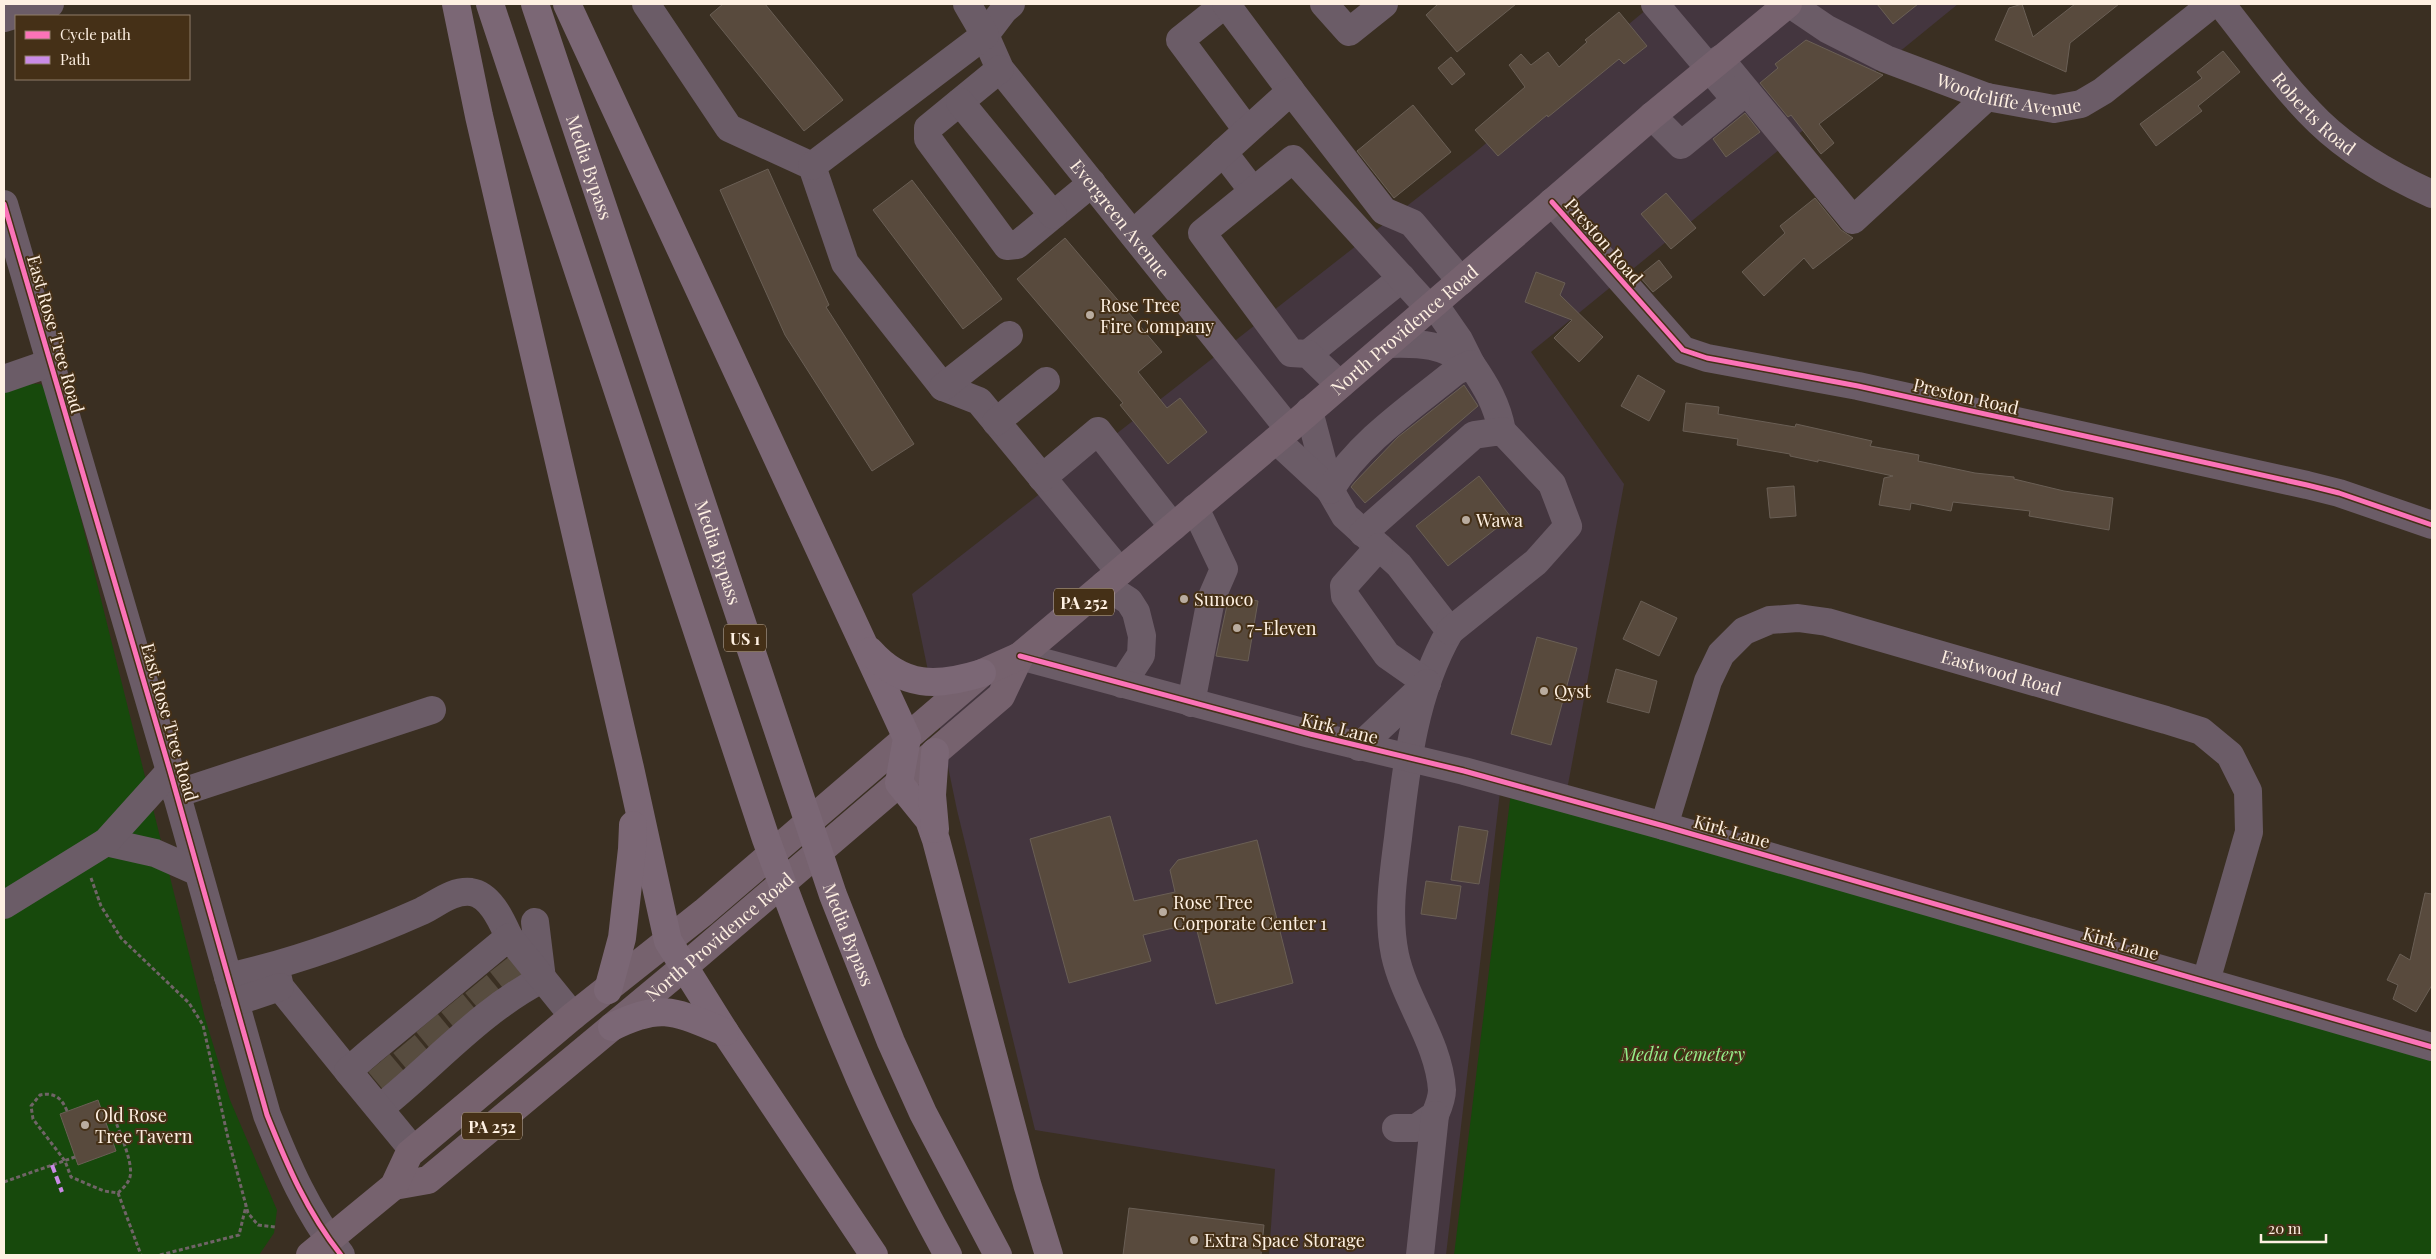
<svg xmlns="http://www.w3.org/2000/svg" width="2436" height="1259" font-family="'Playfair Display',serif">
  <rect width="100%" height="100%" fill="#3a2f22"/>
  <!-- commercial -->
  <polygon fill="#44363f" points="1653,4 1958,4 1531,352 1624,484 1567,790 1500,792 1446,1255 1269,1255 1275,1169 1035,1130 957,810 912,594 1472,155"/>
  <!-- green -->
  <g fill="#17490c">
    <polygon points="17,383 41,384 52,402 205,1018 230,1100 277,1210 274,1233 259,1255 4,1255 4,387"/>
    <polygon points="1511,792 2432,1060 2432,1255 1454,1255"/>
  </g>
  <!-- building -->
  <g fill="#584a3d" stroke="#6a5f55">
    <polygon points="723,4 765,4 843,100 804,131 710,15"/>
    <polygon points="1438,4 1516,4 1457,52 1426,15"/>
    <polygon points="1877,4 1918,4 1893,24"/>
    <polygon points="2022,4 2033,37 2075,4 2119,4 2070,43 2066,72 1995,40 2009,8"/>
    <polygon points="1619,12 1647,46 1624,64 1619,59 1548,117 1547,115 1498,156 1475,130 1525,87 1509,65 1521,54 1531,65 1548,52 1559,67 1587,42 1585,40"/>
    <polygon points="1806,40 1883,75 1819,124 1834,143 1821,154 1791,115 1788,117 1760,83 1778,68 1775,64"/>
    <polygon points="2223,51 2240,72 2198,106 2202,111 2156,146 2140,124 2202,78 2197,72"/>
    <polygon points="1451,57 1465,74 1452,85 1438,68"/>
    <polygon points="1413,105 1451,152 1394,198 1357,151"/>
    <polygon points="1745,113 1760,132 1726,157 1713,139"/>
    <polygon points="768,169 829,305 826,307 914,444 872,471 785,335 720,190"/>
    <polygon points="912,180 1002,299 963,329 873,210"/>
    <polygon points="1666,193 1696,228 1671,249 1641,214"/>
    <polygon points="1815,198 1841,230 1853,238 1813,269 1804,258 1764,296 1742,272 1785,233 1780,226"/>
    <polygon points="1065,238 1162,352 1138,372 1167,408 1180,398 1207,432 1168,464 1120,405 1123,403 1017,279"/>
    <polygon points="1659,260 1672,277 1653,292 1639,276"/>
    <polygon points="1536,272 1565,283 1560,295 1603,337 1579,362 1554,338 1572,320 1525,302"/>
    <polygon points="1638,375 1665,391 1649,421 1621,406"/>
    <polygon points="1464,385 1478,406 1365,503 1351,487 1355,482 1398,437"/>
    <polygon points="1686,403 1719,407 1718,414 1795,427 1796,424 1872,441 1870,446 1919,455 1918,461 1975,473 2014,477 2014,479 2064,491 2113,498 2109,530 2029,516 2030,511 1953,502 1951,511 1911,503 1910,510 1879,505 1884,478 1893,476 1818,460 1818,462 1790,456 1790,454 1737,445 1738,439 1683,431"/>
    <polygon points="1479,476 1511,517 1448,566 1416,526"/>
    <polygon points="1794,486 1796,516 1770,518 1767,488"/>
    <polygon points="1229,596 1258,601 1248,661 1216,656"/>
    <polygon points="1641,601 1677,618 1659,656 1623,639"/>
    <polygon points="1537,637 1577,648 1551,745 1511,734"/>
    <polygon points="1616,669 1657,681 1649,713 1607,702"/>
    <polygon points="1110,816 1134,901 1175,892 1170,870 1178,860 1257,840 1293,983 1216,1004 1195,923 1143,935 1151,961 1069,983 1030,839"/>
    <polygon points="1459,826 1488,831 1479,884 1451,880"/>
    <polygon points="1426,881 1461,886 1456,919 1421,914"/>
    <polygon points="2425,893 2432,894 2432,985 2416,1012 2393,999 2398,985 2387,980 2400,954 2410,960"/>
    <polygon points="98,1100 116,1151 78,1165 60,1114"/>
    <polygon points="1129,1208 1264,1225 1261,1255 1123,1255"/>
  </g>
  <g fill="none" stroke-linecap="round" stroke-linejoin="round">
    <!-- minor-tunnel -->
    <g stroke="#574c3f" stroke-width="28" stroke-dasharray="28 14" stroke-linecap="butt">
      <polyline points="501,963 516,982"/>
      <polyline points="476,984 491,1002"/>
      <polyline points="452,1003 466,1020"/>
      <polyline points="427,1023 442,1041"/>
      <polyline points="404,1044 419,1062"/>
      <polyline points="379,1063 395,1082"/>
    </g>
    <!-- path -->
    <g stroke="#706467" stroke-width="3" stroke-dasharray="4 2.5" stroke-linecap="butt">
      <polyline points="91,878 101,906 121,938 189,1003 203,1025 228,1138 248,1213 258,1225 275,1227"/>
      <path d="M67,1111C62,1098 54,1092 40,1095L31,1106L33,1119L65,1161L71,1177L104,1191L118,1193C123,1188 128,1184 130,1177C134,1161 116,1125 111,1109L102,1111"/>
      <polyline points="111,1136 119,1133"/>
      <polyline points="4,1182 75,1157"/>
      <polyline points="118,1193 141,1255"/>
      <polyline points="160,1255 239,1235 246,1206"/>
    </g>
    <!-- minor -->
    <g stroke="#6b5c67" stroke-width="28">
      <polyline points="646,4 729,128 812,166 845,263 943,387 979,401 1120,572"/>
      <path id="s1" d="M1011,4L1004,10L985,35L1000,69L1289,429"/>
      <polyline points="1225,4 1180,40 1247,130"/>
      <polyline points="1226,4 1291,91"/>
      <polyline points="1324,4 1349,32 1384,4"/>
      <path id="s2" d="M1790,4L1827,29L1886,59L1987,97L2054,109L2081,104L2103,91L2212,4"/>
      <path id="s3" d="M2221,4C2253,44 2283,87 2319,122C2351,153 2392,176 2432,194"/>
      <polyline points="4,18 50,4"/>
      <polyline points="1720,59 1853,220 1987,97"/>
      <polyline points="1000,69 928,128 928,139 1007,246 1017,245 1092,183"/>
      <polyline points="960,102 1053,215"/>
      <polyline points="1652,116 1681,145 1736,100 1655,4"/>
      <polyline points="1223,152 1253,191"/>
      <polyline points="812,166 985,35 967,4"/>
      <polyline points="1552,202 1683,350 1707,358 1858,386 2307,485 2339,493 2432,525"/>
      <path d="M4,204L170,771L267,1115C287,1165 307,1212 341,1255"/>
      <polyline points="1133,234 1291,91 1384,211 1412,223 1461,281"/>
      <path d="M1388,344C1423,343 1441,344 1471,364L1459,340L1434,304"/>
      <polyline points="1308,354 1402,278"/>
      <polyline points="4,379 50,363"/>
      <polyline points="1340,385 1308,354 1291,353 1202,233 1293,159 1429,308"/>
      <polyline points="943,387 1009,335"/>
      <path d="M1309,411L1330,490L1345,516L1399,565L1450,631C1414,693 1406,768 1398,838C1393,877 1387,916 1395,955C1405,1001 1439,1042 1442,1090C1442,1098 1438,1108 1435,1115L1416,1128H1396"/>
      <polyline points="996,422 1046,381"/>
      <polyline points="1276,440 1330,490"/>
      <polyline points="1042,478 1098,431 1173,527"/>
      <path d="M1330,490C1360,441 1412,407 1456,371L1471,364C1486,386 1497,404 1502,431"/>
      <polyline points="1363,533 1474,435 1502,431 1552,484 1568,526 1536,562 1450,631"/>
      <polyline points="1379,547 1344,586 1345,596 1387,655 1427,683"/>
      <polyline points="1104,585 1129,601 1136,612 1142,636 1141,655 1122,684"/>
      <polyline points="1020,656 1310,734 1464,771 1664,826 2432,1047"/>
      <polyline points="1191,703 1211,599 1224,569 1195,508"/>
      <polyline points="1359,747 1427,683"/>
      <polyline points="176,794 432,710"/>
      <path id="s4" d="M1664,826L1708,681L1721,654L1744,631L1770,620L1798,618L1827,622L2166,720L2201,731L2230,755L2248,791L2249,832L2206,981"/>
      <polyline points="106,842 155,853 198,872"/>
      <polyline points="4,905 106,842 170,771"/>
      <polyline points="535,922 542,979"/>
      <polyline points="275,966 280,987 348,1071"/>
      <path d="M228,977C296,962 359,939 422,911C438,903 453,890 471,892C491,895 502,922 509,937"/>
      <polyline points="235,1002 280,987"/>
      <path d="M380,1108C433,1066 481,1010 542,979"/>
      <polyline points="413,1150 348,1071 370,1052 509,937 573,1016"/>
      <polyline points="1420,1255 1435,1115"/>
    </g>
    <!-- major -->
    <g stroke="#76626e" stroke-width="28">
      <path id="s5" d="M394,1186L428,1180L684,967L1001,696L1020,656"/>
      <path id="s6" d="M310,1255L394,1186L409,1154L573,1016L704,912L982,673L1020,656L1289,429L1652,116L1788,4"/>
    </g>
    <!-- highway -->
    <g stroke="#7b6775" stroke-width="28">
      <polyline points="456,4 479,116 630,768 668,941 725,1032 874,1255"/>
      <path d="M490,4L766,839C793,913 820,986 851,1058C879,1126 913,1191 948,1255"/>
      <path id="s7" d="M535,4L833,895L891,1042L923,1113L998,1255"/>
      <polyline points="567,4 907,738 899,783 929,820 936,840 1027,1184 1049,1255"/>
      <path d="M870,651C903,688 937,687 982,673"/>
      <polyline points="935,752 932,795 935,829"/>
      <polyline points="608,990 622,938 632,849 633,825"/>
      <path d="M612,1027C662,1002 676,1012 725,1032"/>
    </g>
    <!-- quiet -->
    <polyline stroke="#ca8be6" stroke-width="4" stroke-dasharray="8 4" stroke-linecap="butt" points="52,1165 62,1192"/>
    <defs>
      <g id="cycleway">
        <polyline points="1552,202 1683,350 1707,358 1858,386 2307,485 2339,493 2432,525"/>
        <path d="M4,204L170,771L267,1115C287,1165 307,1212 341,1255"/>
        <polyline points="1020,656 1310,734 1464,771 1664,826 2432,1047"/>
      </g>
    </defs>
    <!-- cycleway casing -->
    <use href="#cycleway" stroke="#453017" stroke-width="8"/>
    <!-- cycleway -->
    <use href="#cycleway" stroke="#fb73b8" stroke-width="5"/>
  </g>
  <!-- markers -->
  <g fill="#b9ac9f" stroke="#453017" stroke-width="2">
    <circle cx="1090" cy="315" r="5"/>
    <circle cx="1466" cy="520" r="5"/>
    <circle cx="1184" cy="599" r="5"/>
    <circle cx="1237" cy="628" r="5"/>
    <circle cx="1544" cy="691" r="5"/>
    <circle cx="1163" cy="912" r="5"/>
    <circle cx="85" cy="1125" r="5"/>
    <circle cx="1194" cy="1240" r="5"/>
  </g>
  <g text-anchor="middle" dominant-baseline="central" stroke-width="4" stroke-linejoin="round" paint-order="stroke">
    <!-- shield labels -->
    <g fill="#453017" stroke="#c6b6a5" stroke-width="1">
      <rect x="1054" y="588.5" width="60" height="27" rx="4"/>
      <rect x="724" y="624.5" width="42" height="27" rx="4"/>
      <rect x="462" y="1112.5" width="60" height="27" rx="4"/>
    </g>
    <g font-size="16" font-weight="bold" fill="#fef0e2">
      <text x="1084" y="602">PA 252</text>
      <text x="745" y="638">US 1</text>
      <text x="492" y="1126">PA 252</text>
    </g>
    <!-- street labels -->
    <g font-size="18" fill="#fef0e2" stroke="#453017">
      <text stroke="none"><textPath href="#s2" startOffset="240">Woodcliffe Avenue</textPath></text>
      <text stroke="none"><textPath href="#s3" startOffset="144">Roberts Road</textPath></text>
      <text stroke="none"><textPath href="#s7" startOffset="172">Media Bypass</textPath></text>
      <text stroke="none"><textPath href="#s1" startOffset="270">Evergreen Avenue</textPath></text>
      <text transform="translate(1604 241) rotate(49)">Preston Road</text>
      <text stroke="none"><textPath href="#s6" startOffset="1438">North Providence Road</textPath></text>
      <text transform="translate(56 334) rotate(74)">East Rose Tree Road</text>
      <text transform="translate(1966 396) rotate(13)">Preston Road</text>
      <text stroke="none"><textPath href="#s7" startOffset="578">Media Bypass</textPath></text>
      <text stroke="none"><textPath href="#s4" startOffset="481">Eastwood Road</textPath></text>
      <text transform="translate(170 722) rotate(74)">East Rose Tree Road</text>
      <text transform="translate(1340 728) rotate(14)">Kirk Lane</text>
      <text transform="translate(1732 831) rotate(16)">Kirk Lane</text>
      <text stroke="none"><textPath href="#s7" startOffset="982">Media Bypass</textPath></text>
      <text stroke="none"><textPath href="#s5" startOffset="414">North Providence Road</textPath></text>
      <text transform="translate(2121 943) rotate(16)">Kirk Lane</text>
    </g>
    <!-- poi labels -->
    <g font-size="18" fill="#fef0e2" stroke="#453017" text-anchor="start">
      <text x="1100" y="305">Rose Tree<tspan x="1100" dy="21">Fire Company</tspan></text>
      <text x="1476" y="520">Wawa</text>
      <text x="1194" y="599">Sunoco</text>
      <text x="1247" y="628">7-Eleven</text>
      <text x="1554" y="691">Qyst</text>
      <text x="1173" y="902">Rose Tree<tspan x="1173" dy="21">Corporate Center 1</tspan></text>
      <text x="95" y="1115">Old Rose<tspan x="95" dy="21">Tree Tavern</tspan></text>
      <text x="1204" y="1240">Extra Space Storage</text>
    </g>
    <!-- park labels -->
    <g font-size="18" font-style="italic" fill="#95ed89" stroke="#453017">
      <text x="1683" y="1054">Media Cemetery</text>
    </g>
  </g>
  <!-- border -->
  <rect width="2436" height="1259" fill="none" stroke="#fef0e2" stroke-width="10"/>
  <!-- legend -->
  <rect x="15" y="15" width="175" height="65" fill="#453017" stroke="#8f7d68"/>
  <rect x="25" y="31" width="25" height="8" fill="#fb73b8" stroke="#8f7d68"/>
  <text x="60" y="40" font-size="15" fill="#fef0e2">Cycle path</text>
  <rect x="25" y="56" width="25" height="8" fill="#ca8be6" stroke="#8f7d68"/>
  <text x="60" y="65" font-size="15" fill="#fef0e2">Path</text>
  <!-- scale -->
  <path d="M2261 1234v8h65v-8" fill="none" stroke="#fef0e2" stroke-width="2.5"/>
  <text x="2268" y="1234" font-size="15" fill="#fef0e2" stroke="#453017" stroke-width="4" paint-order="stroke">20 m</text>
</svg>
